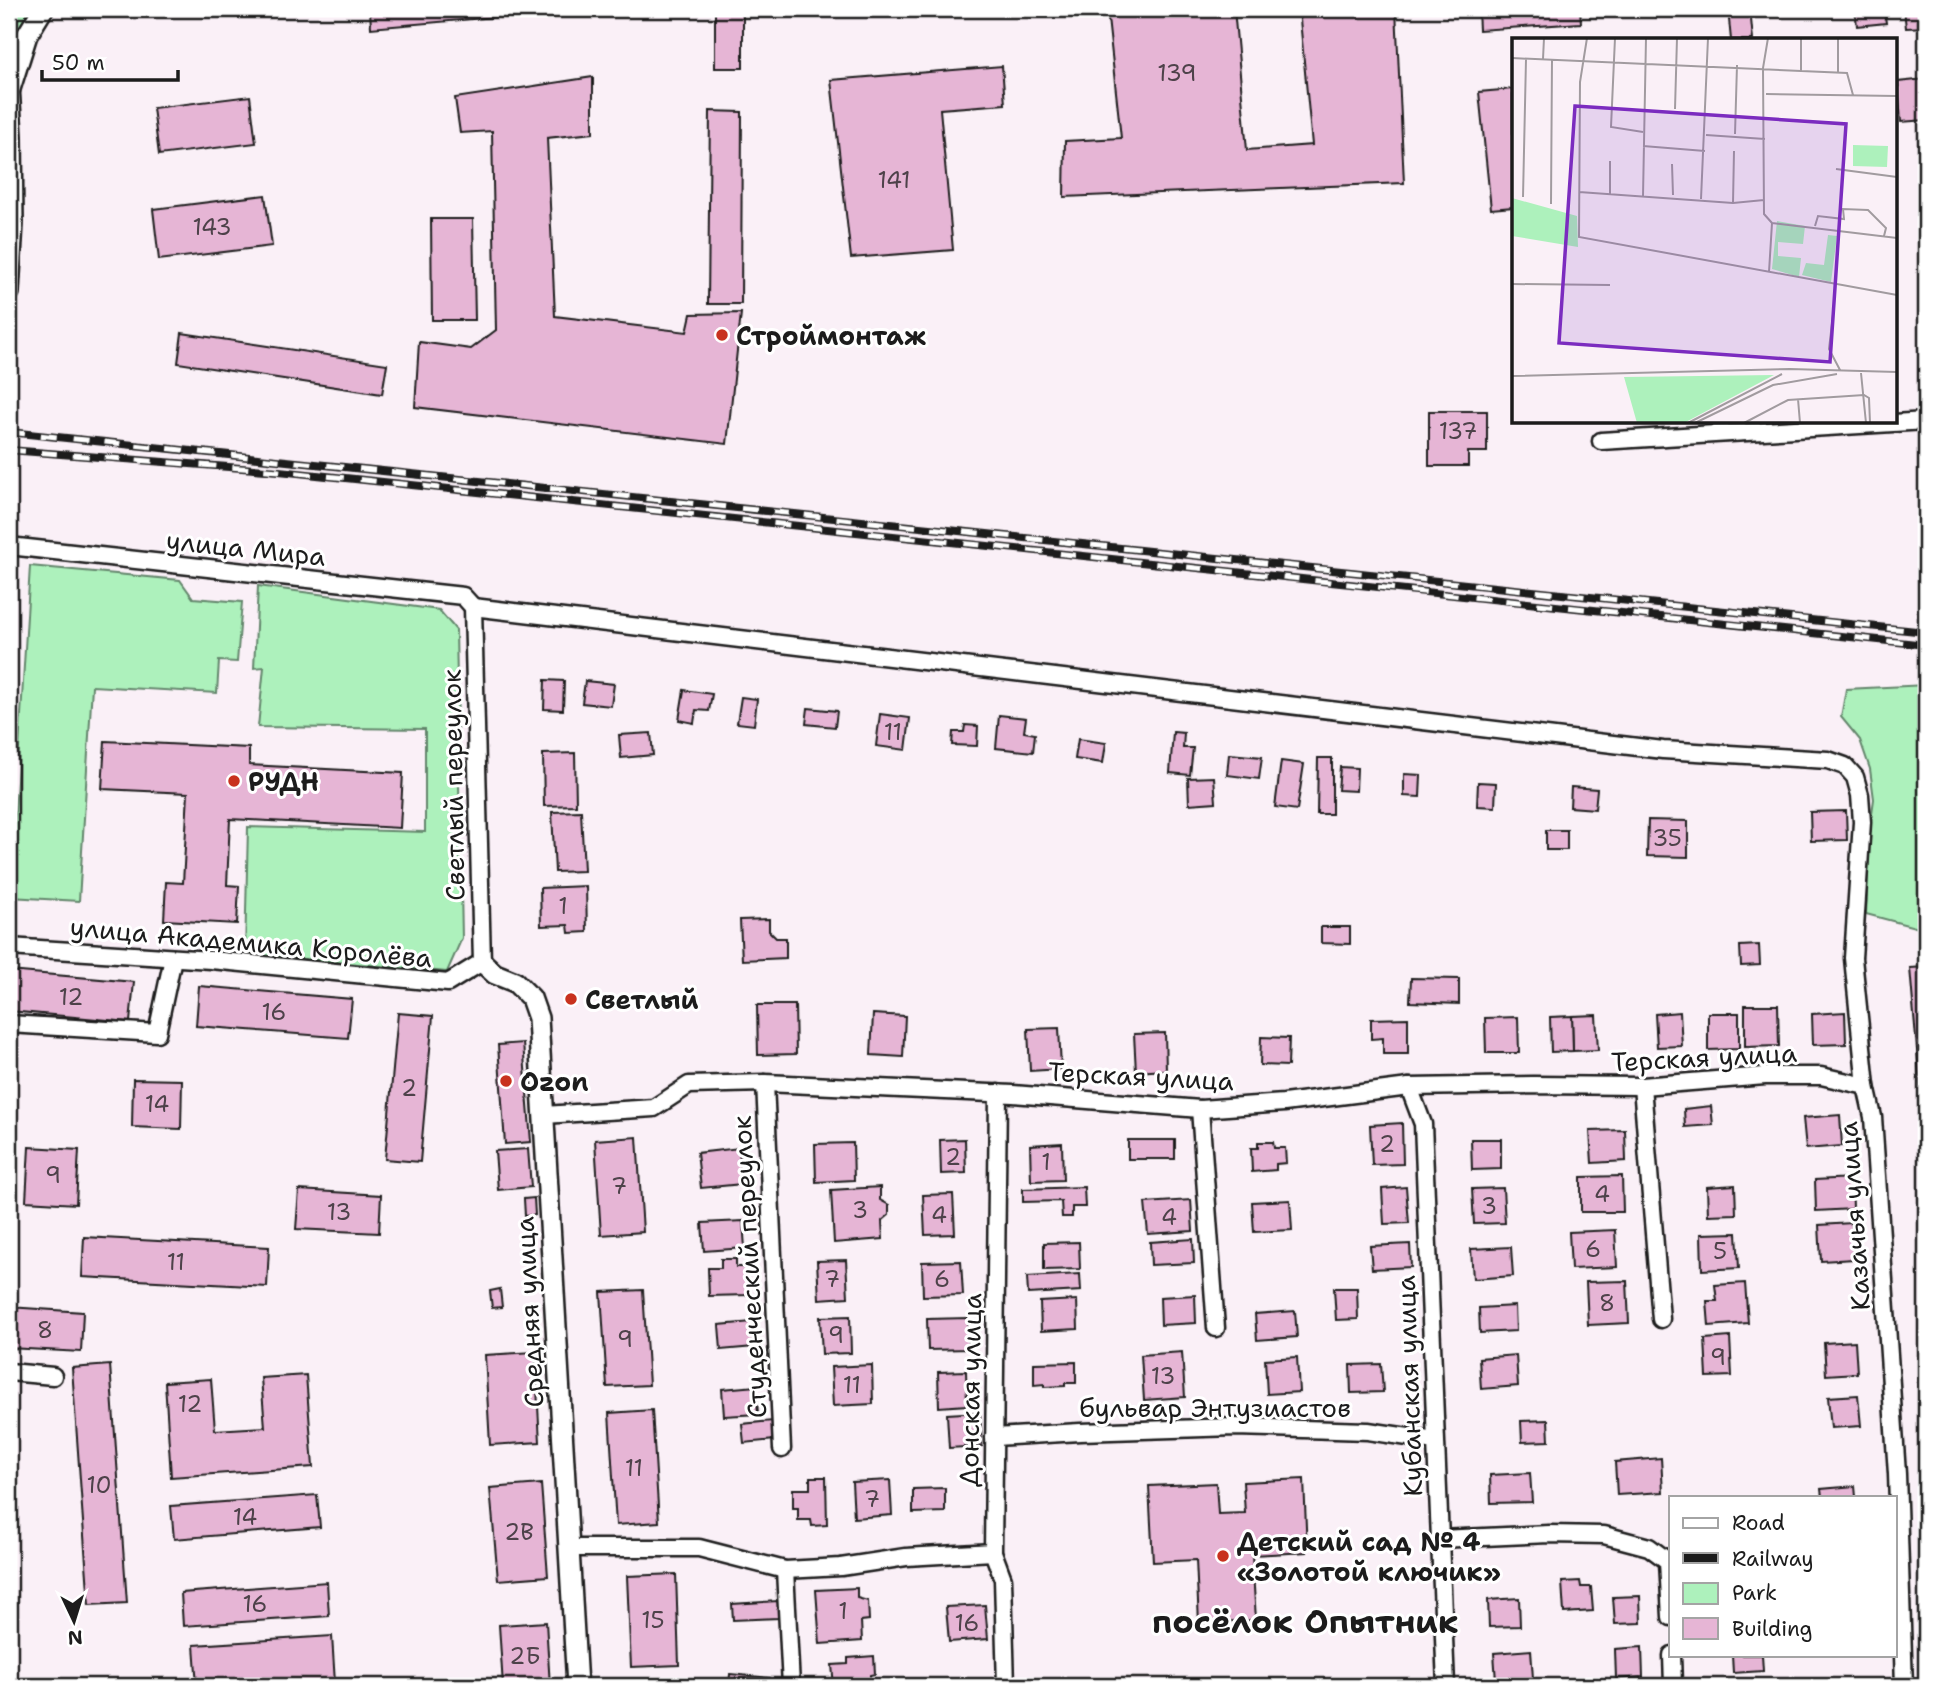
<svg xmlns="http://www.w3.org/2000/svg" width="1935" height="1695" font-family="'Shantell Sans',sans-serif">
  <rect width="100%" height="100%" fill="#faf0f7"/>
  <filter id="ink" filterUnits="userSpaceOnUse"><feTurbulence type="fractalNoise" baseFrequency=".0143" numOctaves="2"/><feDisplacementMap in="SourceGraphic" scale="14" xChannelSelector="R" yChannelSelector="G"/><feConvolveMatrix kernelMatrix="1 2 1 2 8 2 1 2 1" color-interpolation-filters="sRGB"/></filter>
  <g filter="url(#ink)">
    <!-- green -->
    <g fill="#adf1bc" stroke="#64866c" stroke-width="2">
      <path d="M9,9H34C27,19 22,32 9,34Z"/>
      <polygon points="30,566 180,580 193,598 242,602 237,662 219,661 217,693 92,686 79,901 10,897"/>
      <polygon points="258,586 439,610 456,630 462,938 447,972 245,954 248,827 425,832 425,729 258,727 264,667 254,668"/>
      <polygon points="1926,685 1926,930 1866,914 1870,828 1874,799 1870,769 1860,740 1841,717 1846,689"/>
    </g>
    <!-- building -->
    <g fill="#e6b5d5" stroke="#1c1c1c" stroke-width="2">
      <polygon points="370,9 587,9 371,28"/>
      <rect x="715" y="9" width="28" height="59"/>
      <polygon points="1107,9 1234,9 1247,150 1312,145 1299,9 1396,9 1404,183 1064,197 1065,141 1121,138"/>
      <polygon points="1478,9 1580,9 1581,23 1479,30"/>
      <polygon points="1728,9 1750,9 1753,40 1731,40"/>
      <polygon points="1855,9 1884,9 1886,23 1857,26"/>
      <polygon points="1904,9 1926,9 1926,27 1906,28"/>
      <polygon points="1002,66 1005,104 940,109 953,250 851,258 831,80"/>
      <polygon points="593,77 593,133 547,138 555,316 687,332 691,314 741,313 727,444 415,407 419,342 471,349 496,330 492,131 460,133 455,98"/>
      <polygon points="1926,79 1926,120 1901,122 1898,82"/>
      <polygon points="1513,89 1513,207 1491,209 1479,92"/>
      <polygon points="250,96 256,143 159,155 153,108"/>
      <polygon points="710,111 742,112 741,304 708,304"/>
      <polygon points="265,195 272,246 159,260 153,209"/>
      <polygon points="431,219 473,219 475,320 432,320"/>
      <polygon points="182,333 387,364 382,394 178,363"/>
      <polygon points="1429,411 1487,411 1487,452 1468,452 1468,466 1429,466"/>
      <polygon points="545,680 564,681 563,710 544,709"/>
      <polygon points="585,681 614,684 611,706 582,703"/>
      <polygon points="684,690 712,694 709,711 696,710 694,723 679,720"/>
      <polygon points="741,697 757,699 754,725 737,723"/>
      <polygon points="808,708 837,711 835,727 806,724"/>
      <polygon points="880,714 910,718 906,750 876,746"/>
      <polygon points="999,715 1026,718 1024,732 1035,734 1033,752 996,748"/>
      <polygon points="965,725 978,726 977,746 952,745 953,732 964,732"/>
      <polygon points="1173,732 1184,733 1183,748 1193,748 1190,775 1170,773"/>
      <polygon points="651,733 653,755 621,758 619,735"/>
      <polygon points="1078,739 1106,743 1103,763 1075,759"/>
      <polygon points="105,741 249,748 249,765 403,773 400,828 230,819 227,885 239,886 237,924 164,920 166,882 183,883 188,793 102,789"/>
      <polygon points="575,753 576,805 544,806 543,754"/>
      <polygon points="1229,754 1262,757 1259,779 1227,775"/>
      <polygon points="1318,758 1332,758 1332,814 1317,814"/>
      <polygon points="1281,761 1304,764 1297,810 1275,807"/>
      <polygon points="1340,767 1357,768 1356,791 1338,790"/>
      <polygon points="1404,774 1421,775 1420,797 1404,796"/>
      <polygon points="1214,777 1216,802 1189,804 1188,778"/>
      <polygon points="1478,782 1496,783 1495,807 1477,806"/>
      <polygon points="1571,787 1597,789 1595,809 1570,807"/>
      <polygon points="581,811 584,871 555,872 552,812"/>
      <polygon points="1846,811 1847,840 1811,841 1810,812"/>
      <polygon points="1648,820 1688,821 1688,857 1647,856"/>
      <rect x="1546" y="830" width="21" height="20"/>
      <polygon points="586,886 587,932 569,933 568,925 541,926 540,888"/>
      <polygon points="769,919 769,931 776,938 786,938 786,958 742,960 740,920"/>
      <polygon points="1321,927 1350,927 1350,944 1321,943"/>
      <polygon points="1759,945 1760,965 1741,966 1740,946"/>
      <polygon points="1926,967 1926,1097 1921,1097 1910,968"/>
      <polygon points="9,971 134,982 130,1022 9,1011"/>
      <polygon points="1411,978 1459,979 1459,1004 1410,1002"/>
      <polygon points="199,986 352,999 348,1038 196,1026"/>
      <polygon points="757,1005 795,1005 796,1054 758,1055"/>
      <polygon points="1745,1005 1778,1005 1779,1046 1745,1047"/>
      <polygon points="1680,1012 1682,1046 1657,1047 1655,1014"/>
      <polygon points="1845,1012 1846,1044 1813,1045 1812,1014"/>
      <polygon points="398,1013 433,1016 420,1162 385,1159"/>
      <polygon points="1708,1013 1739,1013 1739,1049 1708,1050"/>
      <polygon points="873,1014 905,1016 903,1057 871,1055"/>
      <polygon points="1596,1015 1598,1050 1573,1051 1572,1016"/>
      <polygon points="1572,1016 1573,1051 1551,1052 1550,1017"/>
      <polygon points="1518,1017 1519,1053 1486,1053 1485,1018"/>
      <polygon points="1408,1018 1408,1054 1383,1054 1383,1038 1371,1039 1371,1019"/>
      <polygon points="1059,1028 1061,1069 1030,1071 1028,1029"/>
      <polygon points="1165,1033 1166,1070 1136,1072 1134,1034"/>
      <polygon points="1261,1037 1289,1038 1288,1066 1260,1065"/>
      <polygon points="523,1043 531,1142 505,1144 498,1045"/>
      <polygon points="133,1079 182,1080 181,1129 132,1127"/>
      <polygon points="1711,1106 1713,1125 1685,1127 1684,1109"/>
      <polygon points="1840,1115 1842,1146 1806,1149 1803,1118"/>
      <polygon points="1402,1123 1403,1164 1372,1165 1370,1125"/>
      <polygon points="1625,1130 1626,1161 1592,1163 1590,1131"/>
      <polygon points="637,1137 643,1232 601,1235 595,1140"/>
      <polygon points="965,1139 966,1173 941,1174 940,1140"/>
      <polygon points="1471,1139 1501,1139 1501,1169 1472,1170"/>
      <rect x="1128" y="1140" width="47" height="19"/>
      <polygon points="1258,1142 1273,1142 1274,1148 1285,1148 1286,1163 1276,1164 1276,1170 1252,1172 1251,1148 1258,1148"/>
      <polygon points="853,1143 854,1180 816,1182 815,1144"/>
      <polygon points="1062,1143 1063,1180 1031,1181 1030,1145"/>
      <polygon points="29,1147 79,1150 76,1204 26,1201"/>
      <polygon points="739,1148 742,1184 701,1188 697,1153"/>
      <polygon points="528,1149 531,1187 498,1190 495,1151"/>
      <polygon points="1622,1176 1623,1212 1581,1212 1581,1177"/>
      <polygon points="1852,1178 1853,1209 1816,1211 1815,1180"/>
      <polygon points="1735,1185 1736,1214 1708,1215 1707,1187"/>
      <polygon points="880,1187 880,1200 889,1205 889,1215 882,1221 883,1239 834,1243 831,1190"/>
      <polygon points="1084,1187 1085,1207 1072,1207 1072,1217 1062,1217 1061,1201 1023,1202 1023,1189"/>
      <polygon points="1406,1187 1409,1223 1384,1224 1382,1189"/>
      <polygon points="1503,1188 1505,1223 1474,1224 1472,1189"/>
      <polygon points="299,1190 381,1195 379,1233 296,1229"/>
      <polygon points="953,1194 955,1234 925,1235 923,1195"/>
      <polygon points="534,1198 535,1215 525,1216 524,1199"/>
      <polygon points="1191,1200 1193,1231 1148,1234 1145,1203"/>
      <polygon points="1290,1200 1292,1230 1254,1232 1252,1202"/>
      <polygon points="743,1221 745,1248 704,1251 702,1223"/>
      <polygon points="1852,1223 1854,1259 1821,1261 1819,1225"/>
      <polygon points="1615,1230 1617,1267 1571,1269 1569,1232"/>
      <polygon points="1737,1233 1739,1268 1702,1270 1701,1234"/>
      <polygon points="84,1237 269,1247 267,1287 82,1277"/>
      <polygon points="1193,1239 1194,1263 1151,1265 1150,1242"/>
      <polygon points="1079,1242 1080,1269 1044,1270 1044,1243"/>
      <polygon points="1410,1244 1411,1267 1372,1269 1370,1246"/>
      <polygon points="1511,1247 1513,1276 1473,1279 1471,1249"/>
      <polygon points="721,1259 736,1259 736,1267 747,1267 748,1295 709,1296 708,1268 721,1268"/>
      <polygon points="846,1260 848,1297 819,1299 817,1261"/>
      <polygon points="961,1261 963,1295 923,1296 922,1262"/>
      <polygon points="1080,1274 1081,1291 1028,1294 1027,1277"/>
      <polygon points="1627,1281 1629,1323 1588,1325 1586,1282"/>
      <polygon points="1745,1283 1748,1323 1709,1326 1707,1301 1717,1301 1715,1285"/>
      <polygon points="1334,1288 1357,1288 1358,1319 1336,1320"/>
      <polygon points="500,1289 502,1307 492,1308 490,1291"/>
      <polygon points="643,1290 649,1385 607,1387 601,1292"/>
      <polygon points="1195,1295 1196,1323 1161,1325 1160,1297"/>
      <polygon points="1077,1300 1078,1329 1041,1331 1040,1302"/>
      <polygon points="1515,1306 1516,1331 1480,1333 1479,1308"/>
      <polygon points="9,1307 83,1312 81,1352 9,1348"/>
      <polygon points="1295,1311 1297,1337 1257,1340 1255,1314"/>
      <polygon points="850,1316 851,1353 822,1354 820,1317"/>
      <polygon points="968,1318 969,1349 928,1350 927,1319"/>
      <polygon points="752,1322 754,1347 721,1350 719,1325"/>
      <polygon points="1730,1337 1732,1376 1707,1377 1705,1339"/>
      <polygon points="1855,1341 1857,1373 1826,1375 1824,1343"/>
      <polygon points="535,1352 540,1442 490,1445 485,1355"/>
      <polygon points="1182,1352 1185,1397 1144,1400 1141,1355"/>
      <polygon points="1516,1355 1518,1386 1481,1389 1479,1358"/>
      <polygon points="1297,1357 1299,1392 1267,1394 1265,1359"/>
      <polygon points="1076,1362 1076,1383 1065,1383 1065,1386 1044,1387 1044,1384 1034,1385 1034,1363"/>
      <polygon points="1381,1364 1383,1392 1351,1393 1350,1365"/>
      <polygon points="110,1365 127,1603 89,1605 72,1368"/>
      <polygon points="872,1365 873,1404 833,1406 831,1367"/>
      <polygon points="966,1371 967,1405 939,1407 938,1372"/>
      <polygon points="306,1375 313,1467 171,1477 165,1382 211,1379 215,1430 265,1427 261,1378"/>
      <polygon points="756,1386 758,1414 724,1416 722,1389"/>
      <polygon points="1858,1395 1861,1426 1831,1428 1828,1397"/>
      <polygon points="652,1410 659,1522 616,1525 609,1413"/>
      <polygon points="980,1412 982,1446 949,1448 947,1414"/>
      <polygon points="1548,1420 1549,1441 1522,1442 1521,1421"/>
      <polygon points="773,1421 775,1440 744,1443 742,1424"/>
      <polygon points="1661,1458 1663,1492 1617,1495 1615,1462"/>
      <polygon points="1530,1473 1532,1502 1491,1503 1490,1475"/>
      <polygon points="810,1477 826,1477 827,1525 812,1526 811,1520 798,1520 798,1508 793,1508 793,1489 810,1489"/>
      <polygon points="1304,1479 1307,1552 1252,1555 1256,1620 1199,1623 1196,1560 1153,1562 1149,1486 1216,1483 1218,1514 1245,1513 1243,1482"/>
      <polygon points="890,1480 892,1515 854,1518 852,1482"/>
      <polygon points="541,1484 548,1576 498,1580 490,1488"/>
      <polygon points="1855,1486 1856,1497 1822,1497 1821,1489"/>
      <polygon points="945,1488 945,1512 913,1513 913,1489"/>
      <polygon points="317,1495 320,1527 174,1539 171,1506"/>
      <polygon points="676,1574 679,1665 631,1667 627,1576"/>
      <polygon points="1580,1581 1581,1587 1591,1587 1593,1611 1564,1613 1562,1582"/>
      <polygon points="327,1582 329,1616 183,1626 181,1593"/>
      <polygon points="857,1588 857,1598 868,1601 869,1620 861,1621 862,1641 820,1644 816,1590"/>
      <polygon points="1640,1596 1641,1623 1615,1624 1613,1597"/>
      <polygon points="1519,1598 1520,1626 1489,1627 1488,1600"/>
      <polygon points="778,1601 779,1618 733,1620 732,1604"/>
      <polygon points="985,1605 988,1639 949,1642 946,1607"/>
      <polygon points="546,1622 550,1686 503,1686 499,1625"/>
      <polygon points="332,1636 335,1683 289,1686 197,1686 194,1645"/>
      <polygon points="1642,1647 1643,1677 1616,1679 1615,1649"/>
      <polygon points="1531,1650 1533,1678 1496,1681 1494,1653"/>
      <polygon points="1732,1655 1762,1655 1763,1671 1733,1673"/>
      <polygon points="874,1656 875,1674 870,1675 870,1686 834,1686 832,1665 848,1664 848,1658"/>
      <polygon points="730,1674 770,1678 769,1686 729,1686"/>
    </g>
    <g fill="none" stroke-linecap="round" stroke-linejoin="round">
      <defs>
        <g id="minor">
          <polyline points="1601,441 1926,421"/>
          <polyline points="9,546 463,596 473,607"/>
          <polyline points="473,607 1663,750 1828,760 1845,766 1855,777 1860,795 1862,822 1853,958 1866,1086 1873,1117 1897,1474 1904,1686"/>
          <polyline points="9,947 211,960 448,983 482,962 473,607"/>
          <polyline points="9,1024 157,1033 173,958"/>
          <polyline points="765,1083 782,1449"/>
          <polyline points="1642,1086 1661,1319"/>
          <polyline points="1409,1087 1423,1124 1446,1686"/>
          <polyline points="998,1093 993,1552 1003,1579 1006,1686"/>
          <polyline points="1200,1109 1216,1328"/>
          <polyline points="544,1115 654,1108 689,1085 765,1083 1013,1094 1200,1109 1284,1103 1409,1087 1533,1085 1642,1086 1765,1076 1821,1076 1866,1086"/>
          <polyline points="9,1372 53,1376"/>
          <polyline points="994,1437 1080,1432 1235,1427 1368,1431 1435,1441"/>
          <polyline points="1439,1539 1549,1534 1604,1535 1649,1547 1668,1561 1671,1617"/>
          <polyline points="568,1548 699,1548 785,1570 841,1567 906,1557 993,1552"/>
          <polyline points="785,1570 791,1686"/>
          <polyline points="1672,1655 1673,1686"/>
        </g>
        <g id="tertiary">
          <polyline points="9,85 12,136 13,223 9,292"/>
          <polyline points="10,89 27,35 43,9"/>
          <polyline points="482,962 495,974 515,982 531,998 538,1018 577,1686"/>
        </g>
      </defs>
      <!-- minor casing -->
      <use href="#minor" stroke="#1c1c1c" stroke-width="21"/>
      <!-- tertiary casing -->
      <use href="#tertiary" stroke="#1c1c1c" stroke-width="24"/>
      <!-- minor -->
      <use href="#minor" stroke="#fff" stroke-width="16"/>
      <!-- tertiary -->
      <use href="#tertiary" stroke="#fff" stroke-width="19"/>
      <defs>
        <g id="rail">
          <polyline points="9,432 1926,632"/>
          <polyline points="9,450 279,471 1926,645"/>
        </g>
      </defs>
      <!-- rail casing -->
      <use href="#rail" stroke="#1c1c1c" stroke-width="8"/>
      <!-- rail -->
      <use href="#rail" stroke="#fff" stroke-width="5" stroke-dasharray="16" stroke-linecap="butt"/>
    </g>
  </g>
  <!-- markers -->
  <g fill="#c8321e" stroke="#fff" stroke-width="2.5">
    <circle cx="722" cy="335" r="7"/>
    <circle cx="234" cy="781" r="7"/>
    <circle cx="571" cy="999" r="7"/>
    <circle cx="506" cy="1081" r="7"/>
    <circle cx="1223" cy="1556" r="7"/>
  </g>
  <g text-anchor="middle" dominant-baseline="central" stroke-width="6" stroke-linejoin="round" paint-order="stroke">
    <!-- number labels -->
    <g font-size="23" fill="#4e424a">
      <text x="1177" y="73">139</text>
      <text x="894" y="180">141</text>
      <text x="212" y="227">143</text>
      <text x="1458" y="431">137</text>
      <text x="893" y="732">11</text>
      <text x="1667" y="838">35</text>
      <text x="563" y="906">1</text>
      <text x="71" y="997">12</text>
      <text x="274" y="1012">16</text>
      <text x="409" y="1088">2</text>
      <text x="157" y="1104">14</text>
      <text x="1387" y="1144">2</text>
      <text x="953" y="1157">2</text>
      <text x="1046" y="1162">1</text>
      <text x="53" y="1175">9</text>
      <text x="619" y="1186">7</text>
      <text x="1602" y="1194">4</text>
      <text x="1489" y="1206">3</text>
      <text x="860" y="1210">3</text>
      <text x="339" y="1212">13</text>
      <text x="939" y="1215">4</text>
      <text x="1169" y="1217">4</text>
      <text x="1593" y="1249">6</text>
      <text x="1720" y="1251">5</text>
      <text x="176" y="1262">11</text>
      <text x="832" y="1279">7</text>
      <text x="942" y="1279">6</text>
      <text x="1607" y="1303">8</text>
      <text x="45" y="1330">8</text>
      <text x="836" y="1335">9</text>
      <text x="625" y="1339">9</text>
      <text x="1718" y="1357">9</text>
      <text x="1163" y="1376">13</text>
      <text x="852" y="1385">11</text>
      <text x="190" y="1404">12</text>
      <text x="634" y="1468">11</text>
      <text x="99" y="1485">10</text>
      <text x="872" y="1499">7</text>
      <text x="245" y="1517">14</text>
      <text x="519" y="1532">2В</text>
      <text x="255" y="1604">16</text>
      <text x="843" y="1611">1</text>
      <text x="653" y="1620">15</text>
      <text x="967" y="1623">16</text>
      <text x="525" y="1656">2Б</text>
    </g>
    <!-- poi labels -->
    <g font-size="26" font-weight="bold" fill="#1c1c1c" stroke="#fff" text-anchor="start">
      <text x="736" y="335">Строймонтаж</text>
      <text x="248" y="781">РУДН</text>
      <text x="585" y="999">Светлый</text>
      <text x="520" y="1081">Ozon</text>
      <text x="1237" y="1541">Детский сад № 4<tspan x="1237" dy="30">«Золотой ключик»</tspan></text>
    </g>
    <!-- street labels -->
    <g font-size="26" fill="#1c1c1c" stroke="#fff">
      <text transform="translate(246 548) rotate(6)">улица Мира</text>
      <text transform="translate(453 785) rotate(-91)">Светлый переулок</text>
      <text transform="translate(251 942) rotate(5)">улица Академика Королёва</text>
      <text transform="translate(1704 1057) rotate(-3)">Терская улица</text>
      <text transform="translate(1141 1076) rotate(3)">Терская улица</text>
      <text transform="translate(1854 1216) rotate(-94)">Казачья улица</text>
      <text transform="translate(749 1267) rotate(-93)">Студенческий переулок</text>
      <text transform="translate(529 1312) rotate(-93)">Средняя улица</text>
      <text transform="translate(1409 1386) rotate(-92)">Кубанская улица</text>
      <text transform="translate(970 1390) rotate(-89)">Донская улица</text>
      <text x="1215" y="1407">бульвар Энтузиастов</text>
    </g>
    <!-- district labels -->
    <g font-size="33" font-weight="bold" fill="#1c1c1c" stroke="#fff">
      <text x="1305" y="1621">посёлок Опытник</text>
    </g>
  </g>
  <!-- overview -->
  <g transform="translate(1512 38)">
    <rect width="385" height="385" fill="#faf0f7"/>
    <path d="M341,107L376,108L375,129L341,128ZM0,160L65,178L66,209L0,198ZM265,183L293,188L291,206L266,204V218L289,220L287,239L260,231ZM316,197L325,198L319,244L290,237L294,225L312,227ZM262,337L172,385H125L112,339Z" fill="#adf1bc"/>
    <path fill="none" stroke="#a19b9f" stroke-width="2" d="M75,0L68,44L67,199L385,257M103,0L99,89L131,94M256,0L251,30L252,176L260,185M0,20L335,35L341,57M31,21L32,0M289,33V0M326,35V0M254,56L385,58M163,71L165,0M223,96L225,27M194,97L253,101M131,108L193,113M98,123V156M160,126L161,157M324,131L385,139M67,154L221,165L252,162M131,158L134,0M11,159L14,21M189,161L196,0M221,165L222,113M39,166L40,21M260,185L385,200M303,188L306,178L332,181L331,171L356,172L374,190L372,198M257,234L260,185M0,246L98,247M322,268L317,311L328,332M349,335L354,385M0,338L278,331L385,334M286,361L288,385M176,385L270,336M183,385L261,347L325,336M232,385L276,362L352,357L357,360L358,385"/>
    <path fill="#7b2cbf" fill-opacity="0.15" stroke="#7b2cbf" stroke-width="3.5" d="M63,68L334,86L318,324L47,305Z"/>
    <rect width="385" height="385" fill="none" stroke="#1c1c1c" stroke-width="3.5"/>
  </g>
  <!-- margin -->
  <rect width="1935" height="1695" fill="none" stroke="#fff" stroke-width="35"/>
  <rect x="18" y="18" width="1900" height="1660" fill="none" stroke="#1c1c1c" stroke-width="2.5" filter="url(#ink)"/>
  <!-- legend -->
  <rect x="1669" y="1496" width="228" height="161" fill="#ffffff" stroke="#a4a4a4" stroke-width="2"/>
  <rect x="1683" y="1518" width="35" height="10" fill="#ffffff" stroke="#a4a4a4" stroke-width="2"/>
  <text x="1732" y="1530" font-size="21" fill="#1c1c1c">Road</text>
  <rect x="1683" y="1553" width="35" height="10" fill="#1c1c1c" stroke="#a4a4a4" stroke-width="2"/>
  <text x="1732" y="1566" font-size="21" fill="#1c1c1c">Railway</text>
  <rect x="1683" y="1583" width="35" height="21" fill="#adf1bc" stroke="#a4a4a4" stroke-width="2"/>
  <text x="1732" y="1600" font-size="21" fill="#1c1c1c">Park</text>
  <rect x="1683" y="1618" width="35" height="21" fill="#e6b5d5" stroke="#a4a4a4" stroke-width="2"/>
  <text x="1732" y="1636" font-size="21" fill="#1c1c1c">Building</text>
  <!-- north arrow -->
  <g transform="translate(74 1621) rotate(176)" stroke="#ffffff" stroke-width="5" paint-order="stroke">
  <path d="M0-5L12 26L0 18L-12 26Z" fill="#1c1c1c"/>
  <text y="-10" font-size="19" font-weight="bold" text-anchor="middle" fill="#1c1c1c">N</text>
  </g>
  <!-- scale -->
  <path d="M42 70v10h136v-10" fill="none" stroke="#1c1c1c" stroke-width="3.5"/>
  <text x="52" y="70" font-size="21" fill="#1c1c1c" stroke="#ffffff" stroke-width="5" paint-order="stroke">50 m</text>
</svg>
